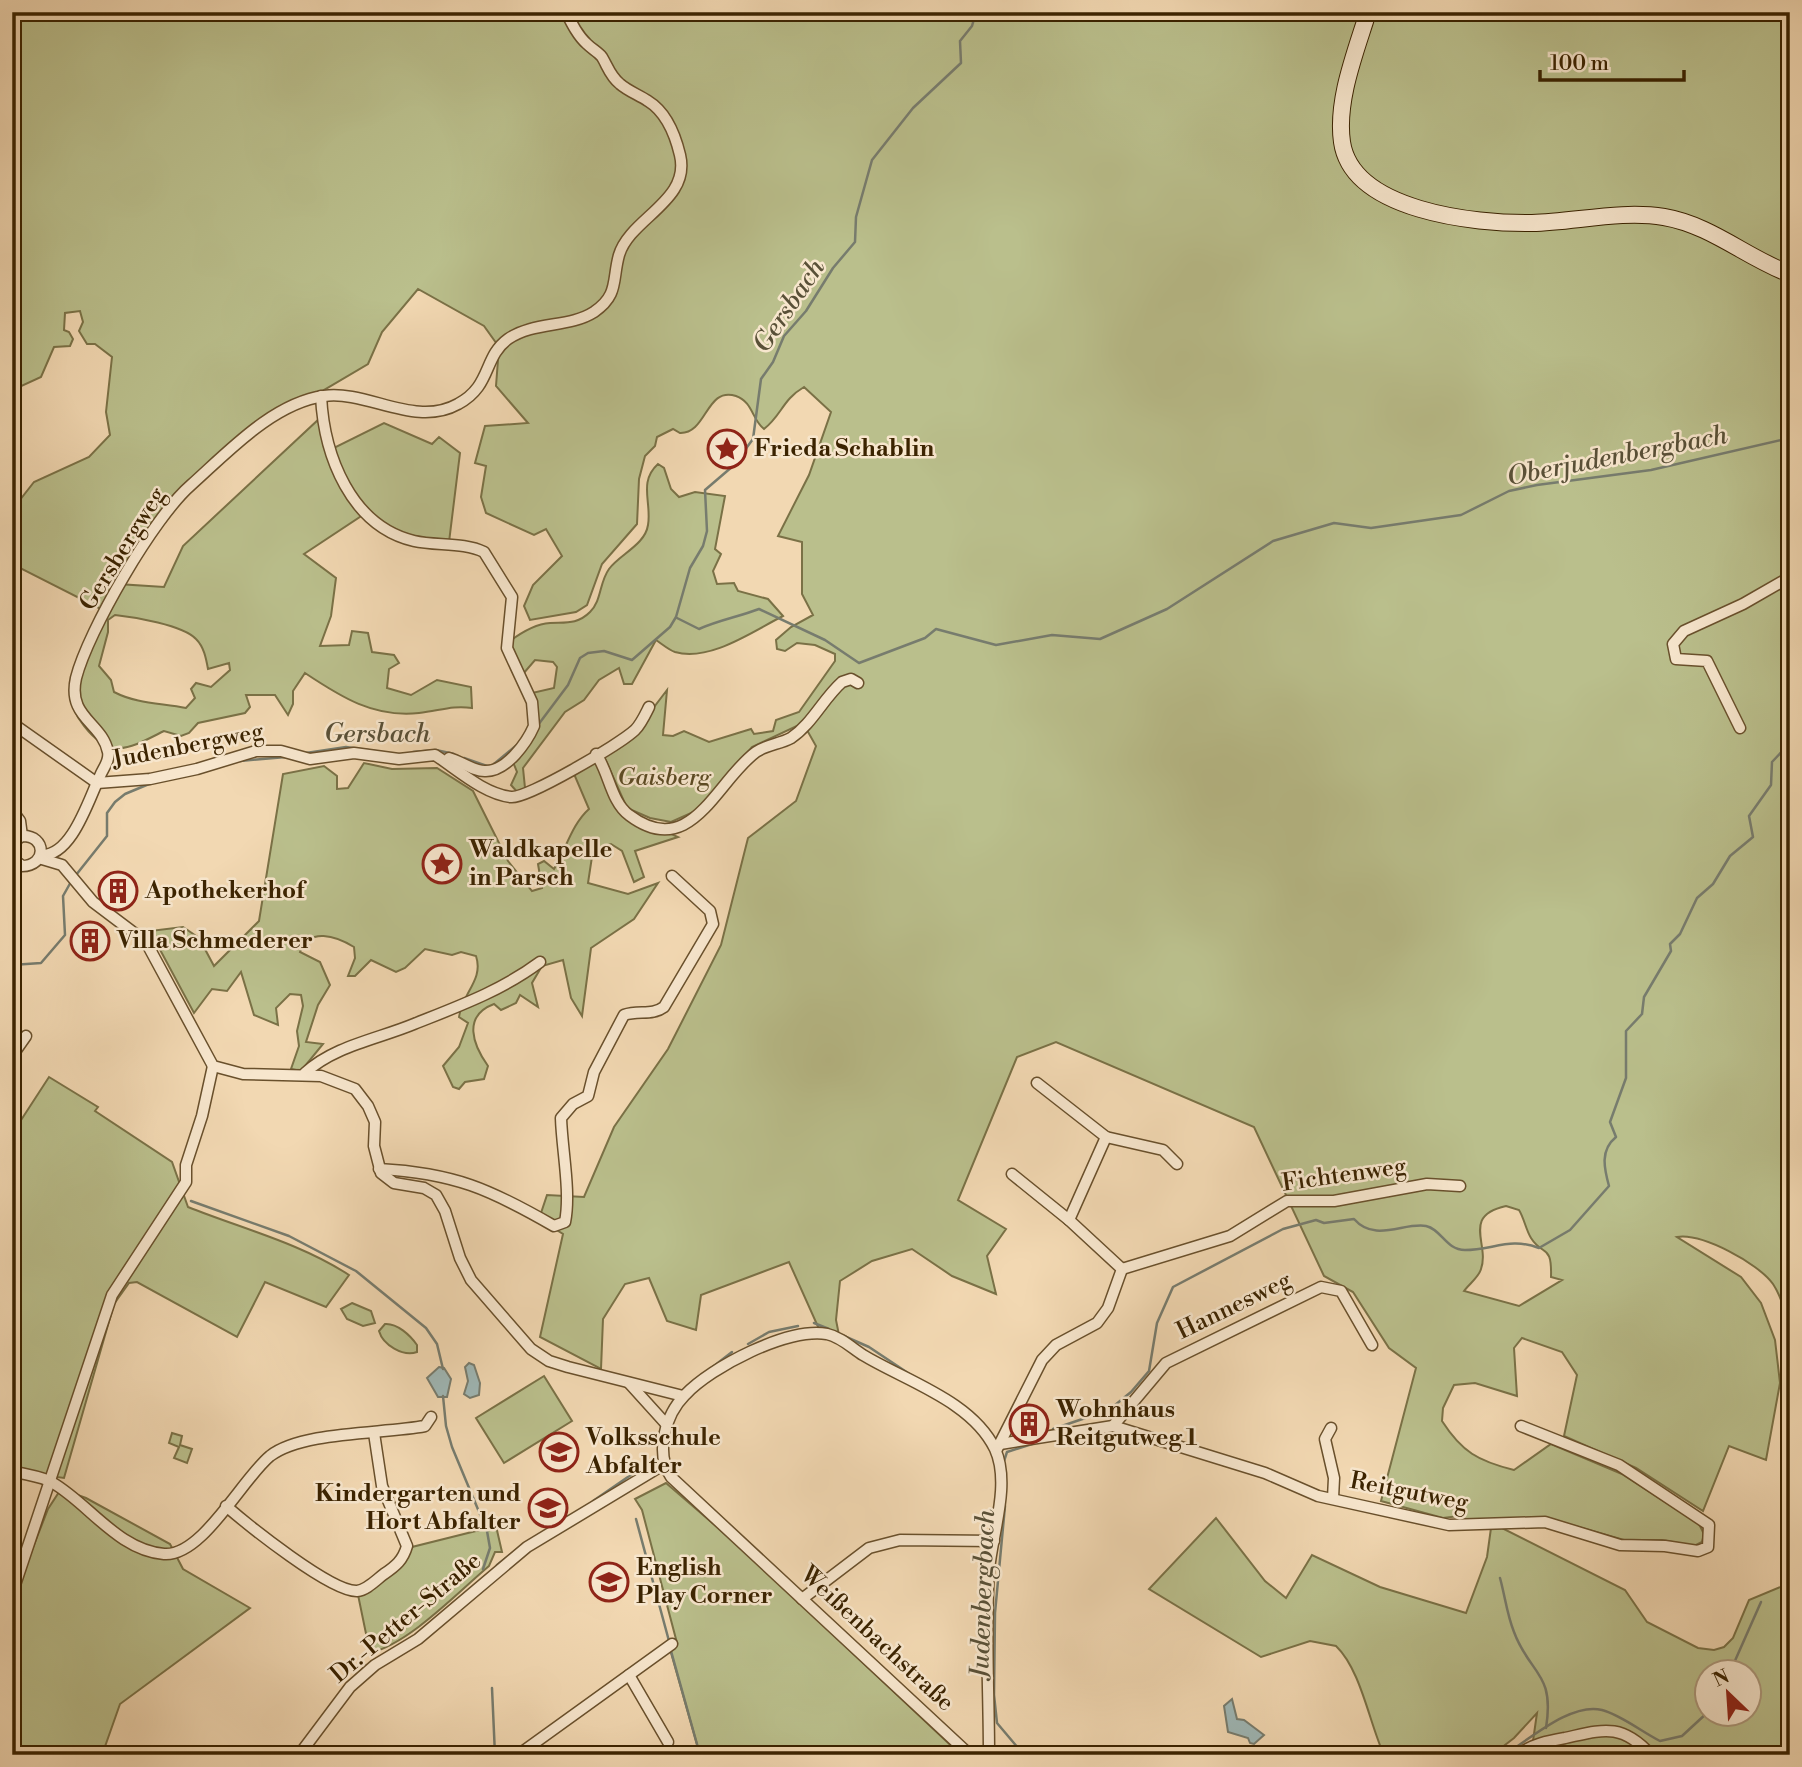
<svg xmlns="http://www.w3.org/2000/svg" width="1802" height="1767" font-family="'Libre Bodoni',serif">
  <rect width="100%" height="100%" fill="#f2d8b2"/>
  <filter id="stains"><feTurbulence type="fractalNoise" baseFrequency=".00286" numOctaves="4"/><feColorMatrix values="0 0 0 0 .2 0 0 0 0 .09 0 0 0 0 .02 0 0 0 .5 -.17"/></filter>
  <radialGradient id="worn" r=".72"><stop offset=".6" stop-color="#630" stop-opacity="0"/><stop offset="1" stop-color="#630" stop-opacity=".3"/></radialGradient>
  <!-- green -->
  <g fill="#babf8c" stroke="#7a7146" stroke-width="2" fill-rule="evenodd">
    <path d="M12,12H1790V1324C1785,1311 1781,1296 1773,1284C1758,1263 1702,1233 1677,1237L1741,1277L1761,1303L1775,1340L1780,1383L1766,1460L1729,1446L1703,1511L1636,1468L1564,1436L1577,1375L1562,1352L1522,1338L1514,1348L1517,1396L1475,1383L1454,1385L1443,1408L1442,1421C1462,1452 1478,1461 1514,1470L1551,1444L1622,1474L1699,1524L1704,1534L1702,1542L1694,1546L1662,1540H1624L1547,1518L1465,1520L1459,1516L1443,1518L1381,1501L1416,1368L1389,1348L1353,1292L1324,1276L1254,1127L1056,1042L1017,1057L958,1200L1006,1229L987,1256L996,1294L952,1276L912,1249L872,1261L840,1281L836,1320L839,1335L819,1329L789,1262L701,1295L696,1330L667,1321L649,1278L625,1284L603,1319L601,1369L540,1337L563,1234L539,1219L547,1195L584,1197L614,1127L668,1049L721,945L748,838L796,801L816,746L803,723L752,747L698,810L671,822L650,818L627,808L602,752L651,711L667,690L663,735L673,736L684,731L709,742L751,729L754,734L773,731L776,720L799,712L835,661V654L815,645L797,643L785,651L777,649L776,640L791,627L813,615L802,594V542L778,536L809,475L831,412L804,387C782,400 782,415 764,429C752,420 753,402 736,396C706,386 707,434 680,433L673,429L657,437L655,446L645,456L639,479L637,524L602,564L587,605L576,612L530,620L524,606L533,585L562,556L546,529L534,535L486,513L481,497L486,466L475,463L485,426L528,423L496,386L499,347L484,326L418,289L382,332L368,364L251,433L180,489L118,584L164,587L183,546L319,419L334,448L384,423L432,444L439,437L460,453L449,542L397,533L366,513L304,554L336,578L331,616L320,646L349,645L352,631L368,633L372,652L394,655L399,663L389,669L387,688L411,695L437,680L471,687L472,708C452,705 439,711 419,713C374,718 341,697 305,673L293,691V704L288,715L275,695H246L250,707L245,713L198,723L189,733L181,736L164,731C130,748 111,761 84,726C76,716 70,705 71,691C74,668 93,632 101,609L12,564V510L34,482L89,457L110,435L106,412L112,357L95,344H87L79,331L83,322L80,311L65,313L64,330L69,332L73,339L70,346L54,347L41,377L15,389L17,349L12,346ZM115,615C134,617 183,625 196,639C204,647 206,658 208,669L229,663L230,670L211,687L196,683L191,689L195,698L186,708C161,703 137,704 114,692L111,680L99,666L108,632V620ZM1506,1206L1519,1210C1524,1218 1526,1230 1531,1238C1543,1257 1552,1243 1551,1277L1562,1280L1519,1306L1464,1291C1469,1284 1479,1277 1481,1269C1490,1244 1461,1216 1506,1206Z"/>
    <path d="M658,464L664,468L671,489L679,497L695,492L725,496L715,549L721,554L713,571L717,584L734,583L738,591L768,599L783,616C753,631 710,662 675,652C669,650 662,644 656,640L632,684H624L619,668L599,680L584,700L565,712L523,768L525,788L519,794L511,785L517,772L513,762L530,742L532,693L554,688L557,667L553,662L535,660L523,674L510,641C522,632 535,624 550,623C565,622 577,625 590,612C602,600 599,583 609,569C620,554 645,545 648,525C652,503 638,482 658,464Z"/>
    <path d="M597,760L618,810L678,837L635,851L644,877L634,882L622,851L611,844L593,850L588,883L628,894L658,883L634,919L591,948L582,1016L571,998L563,960L542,966L532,983L538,1007L520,995L516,1003L501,1010L494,1004C462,1016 473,1045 488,1066L484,1079L465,1082L459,1089L453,1087L443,1066L459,1047L468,1023L459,1017C462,993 484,980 476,956L461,952L452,955L425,949L405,968L396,972L371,960L355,976H348L355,958L354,947C336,936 309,927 300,952L320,962L330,985L318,1005L306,1042L323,1044L301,1071L291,1069L299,1046L297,1031L303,1006L301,995L290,994L276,1008L278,1025L254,1015L241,972L227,991L212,989L194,1013L150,931L183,927L199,938L214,966L259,921L283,774L324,766L337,776V789L348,788L364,763L392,769L437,768L473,791L508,861L532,891L542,888L538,864L544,861L554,869C566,849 572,824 589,809L574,774Z"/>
    <path d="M49,1077L98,1107L95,1111L172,1162L188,1207C243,1229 300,1243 349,1275L326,1307L265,1282L237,1337L137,1282L129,1283L114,1304L64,1478L12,1471V1134Z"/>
    <polygon points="352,1303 371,1311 375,1323 363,1326 347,1319 341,1309"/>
    <path d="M385,1324C397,1323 410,1335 417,1345V1352C403,1357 383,1345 379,1331Z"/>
    <polygon points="544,1376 572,1421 504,1463 476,1418"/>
    <polygon points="172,1433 182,1436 180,1445 192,1449 187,1463 174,1458 179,1447 169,1443"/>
    <polygon points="666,1483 738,1545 961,1755 700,1755 670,1649 677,1643 642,1510 635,1499"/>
    <polygon points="61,1489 86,1498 170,1544 183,1569 250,1608 120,1704 102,1755 12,1755 12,1601 48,1509"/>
    <path d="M1216,1518L1265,1581L1286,1598L1312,1555L1380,1587L1466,1613L1487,1557L1491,1528L1500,1527L1625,1590L1647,1622L1698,1648L1714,1650L1724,1647L1733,1638L1749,1600L1790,1583V1755H1599C1581,1744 1553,1755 1531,1755L1537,1713L1514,1738L1492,1755H1384C1369,1722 1361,1670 1336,1646L1310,1641L1261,1657L1149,1589ZM1708,1672H1750V1714H1708Z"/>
    <path d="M496,1526L502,1552H495L489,1566C457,1593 410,1643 370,1653L357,1590L412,1547Z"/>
  </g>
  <!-- water -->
  <g fill="#9fb8b7" stroke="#777c6e" stroke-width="2">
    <polygon points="469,1363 474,1365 480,1383 479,1395 470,1398 464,1394 468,1381 465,1367"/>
    <polygon points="439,1367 444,1368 451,1379 447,1397 438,1397 427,1378"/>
    <polygon points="1232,1699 1237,1719 1244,1720 1264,1735 1254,1744 1250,1743 1248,1738 1228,1732 1224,1706"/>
  </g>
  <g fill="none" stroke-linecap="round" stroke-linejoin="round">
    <!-- stream -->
    <g stroke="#777c6e" stroke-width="2.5">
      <path d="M677,618L699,629C719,620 738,617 759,609L825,640L859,663L925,638L936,629L996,645L1052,635L1100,639L1167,609L1273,541L1334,523L1371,528L1461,515L1509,491L1537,485L1651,470L1790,438"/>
      <polyline points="538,725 568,685 580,658 588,653 604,651 632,660 670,627 676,617 690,568 703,546 707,531 705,490 733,466 753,439 761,379 773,362 784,336 806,311 833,268 855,242 856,217 872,160 913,108 961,63 960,41 972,26 976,12"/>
      <polyline points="413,752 436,750 454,754"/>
      <polyline points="306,753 346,747 389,753"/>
      <polyline points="464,758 487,766"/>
      <polyline points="240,761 286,757"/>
      <polyline points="494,764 518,744"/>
      <polyline points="76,875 107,836 107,813 115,802 125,794 149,784"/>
      <polyline points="12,965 41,963 65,935 63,896 72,880"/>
      <polyline points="191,1201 289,1236 356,1271 426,1328 437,1344 443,1369"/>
      <polyline points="814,1323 829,1329"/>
      <polyline points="844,1336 869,1347 911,1375"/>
      <polyline points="748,1344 769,1332 798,1326"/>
      <polyline points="710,1369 732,1352"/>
      <polyline points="443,1396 446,1426 452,1447 487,1531 490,1548 483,1569"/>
      <path d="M1053,1429L1109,1410L1131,1392L1149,1371L1157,1323L1173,1287L1283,1229L1316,1220L1324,1223L1354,1219C1375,1243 1404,1222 1426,1226C1441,1229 1446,1250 1465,1250C1492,1250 1511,1237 1539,1248L1570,1230L1609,1186C1604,1168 1600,1150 1616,1137L1610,1122L1626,1078V1031L1642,1014L1644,997L1671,951L1670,944L1680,934L1697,898L1713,884L1730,856L1753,837L1749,816L1771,785L1772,762L1790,743"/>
      <polyline points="1004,1461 1007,1452 1032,1444"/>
      <polyline points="593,1501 654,1459"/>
      <polyline points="1005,1506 995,1613 994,1695 997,1723 1024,1755"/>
      <polyline points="636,1519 669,1641"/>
      <polyline points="497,1565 525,1543"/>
      <path d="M1500,1578C1505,1596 1507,1615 1514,1632C1530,1675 1555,1672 1546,1728"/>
      <polyline points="671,1651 700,1755"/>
      <polyline points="1730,1672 1761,1602"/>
      <polyline points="356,1675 367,1665"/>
      <polyline points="492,1688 495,1755"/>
      <polyline points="1099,1755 1128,1752 1138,1755"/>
      <path d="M1504,1755C1529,1740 1571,1702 1602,1710C1621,1715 1642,1732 1660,1741L1682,1736L1708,1712"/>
    </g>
    <defs>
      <g id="street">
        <path d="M321,396C324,456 351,526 414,541C436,546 464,542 484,552L512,597L507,648L532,702L534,726C527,742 507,771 486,771C474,772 461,761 449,758"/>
        <polyline points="12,723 97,783"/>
        <polyline points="1740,728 1707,661 1676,659 1673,644 1684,631 1743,604 1790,577"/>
        <path d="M596,754C609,772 611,802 629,815C691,862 716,781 756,752C766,745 780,744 791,738C812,724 823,699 842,682L851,679L858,683"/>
        <path d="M97,783L150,779L197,769L256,751H281L310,759L354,753L399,759L435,755C458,770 484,794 511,797C527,799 620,744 635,730C641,724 645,715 649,707"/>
        <polyline points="12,810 20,821 22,836"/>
        <path d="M12,843L22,836C47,835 47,866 22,866L12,858"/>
        <path d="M41,855C72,857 89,798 100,776C103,768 110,761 108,752C102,722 67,718 76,678C88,631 154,517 191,485C228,452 273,403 324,396C368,390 415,428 458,404C492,386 483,357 508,339C534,321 569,328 594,312C619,295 612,280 619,255C630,218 691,201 680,155C675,134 666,112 648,101C639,95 628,91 620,84C610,76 608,67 602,57C598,52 592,49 587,44C578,36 572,24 566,12"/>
        <polyline points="42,859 62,865 93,902 146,942 213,1066 243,1074 321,1076 355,1089 368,1106 375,1122 374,1146 381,1173 394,1183 424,1188 436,1195 445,1211 460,1258 471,1280 531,1349 549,1361 568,1367 683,1396"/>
        <polyline points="12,1056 26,1036"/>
        <path d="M305,1073C334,1046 378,1039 414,1024C459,1006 501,991 540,962"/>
        <polyline points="1106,1137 1163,1150 1177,1164"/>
        <path d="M379,1169C454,1173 490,1189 554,1226L565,1222C571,1192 562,1150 561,1118L573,1104L588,1096L594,1072L624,1015C639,1010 652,1016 664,1007L713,924L710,911L672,876"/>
        <polyline points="1012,1174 1069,1220"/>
        <polyline points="1122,1269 1230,1236 1287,1201 1334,1201 1427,1184 1460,1186"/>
        <polyline points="629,1383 667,1425"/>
        <polyline points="1113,1426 1166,1363 1321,1287 1341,1291 1372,1345"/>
        <polyline points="1331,1428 1325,1439 1334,1478 1333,1498"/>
        <polyline points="1000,1444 1113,1426 1265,1473 1318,1496 1449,1525 1545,1522 1620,1545 1665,1546 1698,1551 1708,1547 1709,1525 1619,1465 1521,1426"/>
        <polyline points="997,1449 1042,1360 1056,1345 1097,1323 1108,1308 1122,1269 1069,1220 1106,1137 1037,1083"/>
        <path d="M12,1471C25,1475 42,1476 53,1483C89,1504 118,1550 164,1554C202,1557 242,1479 270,1456C302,1431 383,1434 425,1426L431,1417"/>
        <path d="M226,1506C248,1525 331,1592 357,1591C367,1590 376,1580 384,1574C396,1566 403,1560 407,1546L382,1486L374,1433"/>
        <polyline points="12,1594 112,1295 186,1182 186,1165 202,1116 213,1066"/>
        <polyline points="802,1599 869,1548 900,1540 994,1541"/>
        <polyline points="629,1675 668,1742"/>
        <polyline points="299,1755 350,1687 375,1665 418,1639 527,1547 663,1465"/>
        <polyline points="518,1755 672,1644"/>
        <path d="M970,1755L671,1477C655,1453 665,1415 685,1395C711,1367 788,1327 827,1334C841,1337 852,1348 863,1355C906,1381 972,1401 995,1449C1011,1484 992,1534 989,1570C985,1631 989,1693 989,1755"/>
        <path d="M1518,1755C1532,1744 1548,1741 1565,1738C1602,1730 1621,1722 1651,1755"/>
      </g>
      <path id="secondary" d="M1368,12C1356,51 1336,100 1342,142C1352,211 1475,224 1532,223C1575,222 1621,210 1664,217C1711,225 1747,258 1790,274"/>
    </defs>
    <!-- street casing -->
    <use href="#street" stroke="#69502c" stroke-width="13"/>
    <!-- secondary casing -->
    <use href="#secondary" stroke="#3b2300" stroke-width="18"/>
    <!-- street -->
    <use href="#street" stroke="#f7e6cd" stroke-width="10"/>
    <!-- secondary -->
    <use href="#secondary" stroke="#f7e6cd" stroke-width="16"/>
  </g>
  <!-- icons -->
  <defs>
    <symbol id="sight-ring" viewBox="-11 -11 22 22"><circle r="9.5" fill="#f7e6cd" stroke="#8f2418" stroke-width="1.5"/><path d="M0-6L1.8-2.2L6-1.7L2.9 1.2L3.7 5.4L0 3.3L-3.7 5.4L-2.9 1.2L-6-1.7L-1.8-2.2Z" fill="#8f2418"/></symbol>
    <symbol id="building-ring" viewBox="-11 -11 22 22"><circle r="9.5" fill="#f7e6cd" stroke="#8f2418" stroke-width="1.5"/><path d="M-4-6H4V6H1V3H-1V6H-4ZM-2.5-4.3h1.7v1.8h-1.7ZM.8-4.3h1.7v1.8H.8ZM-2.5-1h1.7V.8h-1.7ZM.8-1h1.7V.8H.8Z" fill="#8f2418"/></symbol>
    <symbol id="school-ring" viewBox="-11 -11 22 22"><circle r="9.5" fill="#f7e6cd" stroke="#8f2418" stroke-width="1.5"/><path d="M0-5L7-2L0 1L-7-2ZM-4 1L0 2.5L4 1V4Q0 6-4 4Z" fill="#8f2418"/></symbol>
  </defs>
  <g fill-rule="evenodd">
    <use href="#sight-ring" x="705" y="427" width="44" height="44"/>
    <use href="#sight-ring" x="420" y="842" width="44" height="44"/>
    <use href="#building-ring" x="96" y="869" width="44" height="44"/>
    <use href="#building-ring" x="68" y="919" width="44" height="44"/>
    <use href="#building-ring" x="1007" y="1402" width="44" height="44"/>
    <use href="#school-ring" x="537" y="1430" width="44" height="44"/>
    <use href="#school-ring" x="526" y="1486" width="44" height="44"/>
    <use href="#school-ring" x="587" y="1560" width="44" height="44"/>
  </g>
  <g text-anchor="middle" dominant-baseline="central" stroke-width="5" stroke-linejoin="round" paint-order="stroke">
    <!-- poi labels -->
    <g font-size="24" font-weight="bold" fill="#3b2300" stroke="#f7e6cd" text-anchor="start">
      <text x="754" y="449">Frieda Schablin</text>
      <text x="469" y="850">Waldkapelle<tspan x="469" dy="28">in Parsch</tspan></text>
      <text x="145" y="891">Apothekerhof</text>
      <text x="117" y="941">Villa Schmederer</text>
      <text x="1056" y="1410">Wohnhaus<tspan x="1056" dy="28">Reitgutweg 1</tspan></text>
      <text x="586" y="1438">Volksschule<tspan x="586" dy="28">Abfalter</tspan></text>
      <text x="521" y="1494" text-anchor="end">Kindergarten und<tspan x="521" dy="28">Hort Abfalter</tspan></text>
      <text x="636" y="1568">English<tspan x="636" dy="28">Play Corner</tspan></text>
    </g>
    <!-- street labels -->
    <g font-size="24" fill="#3b2300" stroke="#f7e6cd">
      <text transform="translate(123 549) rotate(-58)">Gersbergweg</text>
      <text transform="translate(188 746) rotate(-11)">Judenbergweg</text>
      <text transform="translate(1344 1175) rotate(-8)">Fichtenweg</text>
      <text transform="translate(1234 1306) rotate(-26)">Hannesweg</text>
      <text transform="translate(1409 1492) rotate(11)">Reitgutweg</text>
      <text transform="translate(406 1618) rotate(-40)">Dr.-Petter-Straße</text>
      <text transform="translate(877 1639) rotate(43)">Weißenbachstraße</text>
    </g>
    <!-- park labels -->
    <g font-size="24" font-style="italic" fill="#5b4a23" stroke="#f7e6cd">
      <text x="664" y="778">Gaisberg</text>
    </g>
    <!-- water labels -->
    <g font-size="26" font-style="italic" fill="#595037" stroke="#f7e6cd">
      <text transform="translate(789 306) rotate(-56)">Gersbach</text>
      <text transform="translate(1617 456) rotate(-11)">Oberjudenbergbach</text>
      <text x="377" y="734">Gersbach</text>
      <text transform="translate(983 1594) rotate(-88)">Judenbergbach</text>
    </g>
  </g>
  <!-- margin -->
  <rect width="1802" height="1767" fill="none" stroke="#f2d8b2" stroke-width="42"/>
  <rect x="14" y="14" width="1774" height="1739" fill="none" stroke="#3b2300" stroke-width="3.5"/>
  <rect x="21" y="21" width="1760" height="1725" fill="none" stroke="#3b2300" stroke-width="2"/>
  <!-- north arrow -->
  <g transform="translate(1728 1693) rotate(335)"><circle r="33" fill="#f7e6cd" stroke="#ac987b" stroke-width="2"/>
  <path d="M0-5L12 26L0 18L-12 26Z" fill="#8f2418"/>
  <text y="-10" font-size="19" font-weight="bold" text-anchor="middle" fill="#3b2300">N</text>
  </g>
  <!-- scale -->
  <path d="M1540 70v10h144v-10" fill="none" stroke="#3b2300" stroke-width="3.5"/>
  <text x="1550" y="70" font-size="21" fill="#3b2300" stroke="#f7e6cd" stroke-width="5" paint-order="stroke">100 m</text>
  <rect width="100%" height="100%" filter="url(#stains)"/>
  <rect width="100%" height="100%" fill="url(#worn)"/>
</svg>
